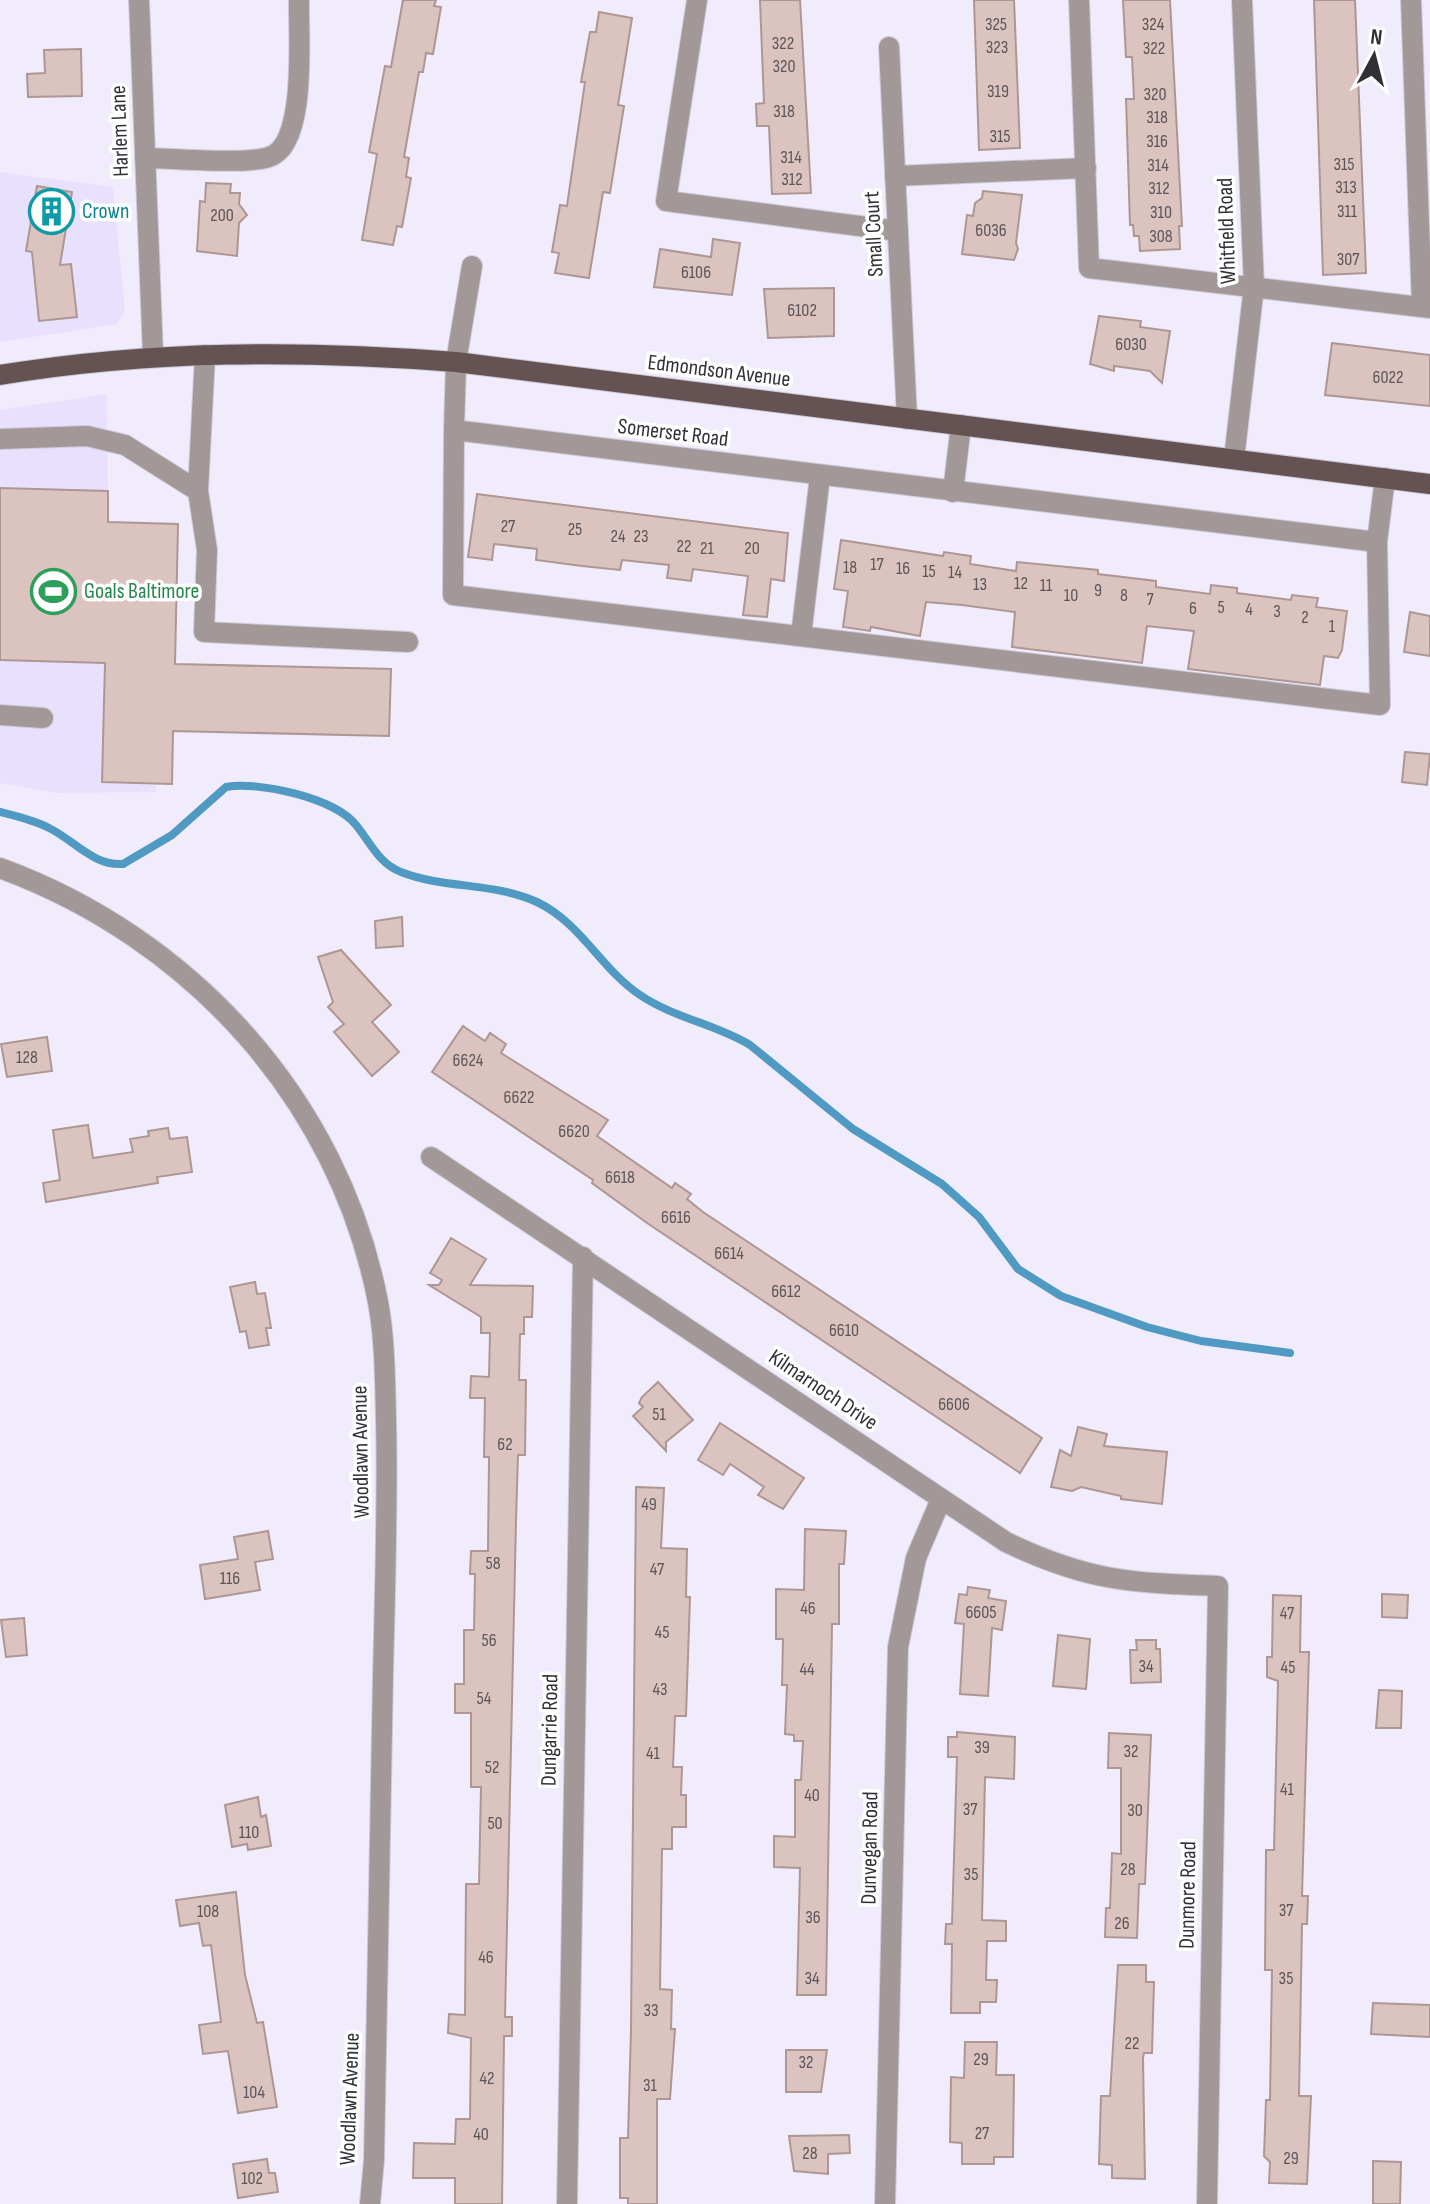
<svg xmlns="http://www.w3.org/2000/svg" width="1430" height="2204" font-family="'Sofia Sans Condensed',sans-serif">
  <rect width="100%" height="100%" fill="#f0ecfc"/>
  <!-- built -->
  <g fill="#e8e1fd">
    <polygon points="0,172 113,187 125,310 117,324 0,342"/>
    <polygon points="107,394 108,522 163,526 156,792 56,793 0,783 0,410"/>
  </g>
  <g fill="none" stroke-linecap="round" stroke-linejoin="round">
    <!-- stream -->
    <path stroke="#4f99c2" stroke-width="8" d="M0,812C16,816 34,820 49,828C74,840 93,866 123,864L172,835L226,787C259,781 335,798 356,825C370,842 379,864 401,872C444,889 493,882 537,902C581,923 601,969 640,995C674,1018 715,1024 750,1045L853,1129L942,1184L979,1217L1018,1269L1061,1296L1147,1327L1201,1341L1290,1353"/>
  </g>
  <!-- building -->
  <g fill="#dbc3c0" stroke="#ad9693" stroke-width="2">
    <polygon points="403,0 436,0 434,6 441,7 433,54 426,53 423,72 419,72 404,157 409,158 406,177 411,178 402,227 397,226 393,245 362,240 377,154 369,152 385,66 391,67"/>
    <polygon points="760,0 800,0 811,193 772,194 769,126 757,126 756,104 764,103"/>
    <polygon points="974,0 1014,0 1020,148 979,150"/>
    <polygon points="1123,0 1170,0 1182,226 1179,226 1180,249 1140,251 1139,236 1134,236 1133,225 1130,225 1126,99 1134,99 1132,57 1126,57"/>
    <polygon points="1314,0 1355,0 1366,273 1323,275"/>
    <polygon points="599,12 632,18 618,105 624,106 610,193 603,192 589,278 555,273 559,253 552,252 560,205 567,206 585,82 581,82 590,32 596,32"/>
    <polygon points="81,49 82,96 28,97 27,74 45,73 44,50"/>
    <polygon points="206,183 231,184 230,193 240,193 239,204 247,215 239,223 237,256 197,251 200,201 205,202"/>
    <polygon points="37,186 72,192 60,265 71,264 77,317 39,321 32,252 26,251"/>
    <polygon points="983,191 1022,195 1016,243 1018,249 1014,260 962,254 967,215 973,216 975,203 982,198"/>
    <polygon points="713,239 740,243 732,295 654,287 660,249 711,257"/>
    <polygon points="834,288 834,336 768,338 764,289"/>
    <polygon points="1099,316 1141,321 1140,327 1170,331 1162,383 1150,371 1114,366 1114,371 1090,364"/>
    <polygon points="1332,343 1430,355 1430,406 1325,395"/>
    <polygon points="0,488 108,491 108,522 178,524 175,664 391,669 389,736 173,731 172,784 102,782 105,663 0,660"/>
    <polygon points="477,494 788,533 784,581 771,579 767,617 743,615 748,576 693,569 691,581 667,578 669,565 622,560 620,570 582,566 536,560 537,549 494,544 492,560 468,557"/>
    <polygon points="841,540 943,556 944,552 971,556 970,564 1016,571 1017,562 1098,570 1098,574 1156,581 1156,587 1210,594 1211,585 1237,588 1237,593 1291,600 1292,595 1318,598 1316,607 1347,611 1342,650 1338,658 1324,656 1320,685 1188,669 1194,631 1147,626 1142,663 1012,647 1015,612 962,605 926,602 920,636 871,627 870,631 843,627 848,591 834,589"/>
    <polygon points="1410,612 1430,616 1430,656 1404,652"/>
    <polygon points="1405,752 1430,754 1427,785 1402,782"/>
    <polygon points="402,917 403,946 376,948 375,921"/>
    <polygon points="341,950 391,1005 372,1022 399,1052 372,1076 334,1032 344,1024 328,1007 333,1002 318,957"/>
    <polygon points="463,1026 485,1041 490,1033 506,1044 501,1053 608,1120 597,1136 672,1188 675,1183 691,1194 687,1199 703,1212 1042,1438 1020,1473 647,1223 592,1183 593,1180 432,1072"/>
    <polygon points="47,1037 52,1071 7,1077 1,1044"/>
    <polygon points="88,1125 93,1158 133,1152 130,1139 149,1136 148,1131 168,1128 170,1139 187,1137 192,1172 157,1177 158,1183 46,1202 43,1183 60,1180 53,1130"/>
    <polygon points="451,1238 486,1259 470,1285 533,1286 532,1317 524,1317 524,1334 520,1334 519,1380 526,1380 525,1455 518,1455 516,1521 505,2017 512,2017 512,2036 504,2036 502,2204 455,2204 455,2178 413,2178 414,2143 455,2144 456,2119 470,2119 471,2038 448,2033 449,2014 465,2015 466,1884 479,1884 481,1787 471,1787 471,1713 455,1713 455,1684 464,1684 464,1630 474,1630 475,1574 470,1574 471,1551 488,1551 489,1457 484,1457 485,1398 470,1398 471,1376 489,1377 490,1333 481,1333 481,1317 429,1285 439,1285 442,1280 430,1273"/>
    <polygon points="255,1282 257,1294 265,1293 271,1328 266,1328 269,1345 249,1348 246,1331 240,1332 230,1287"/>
    <polygon points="658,1382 693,1420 666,1442 666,1451 633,1416 643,1407 639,1403 642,1397"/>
    <polygon points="720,1423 804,1478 783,1509 758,1495 764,1487 730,1464 723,1475 698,1460"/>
    <polygon points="1078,1427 1107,1434 1104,1446 1167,1452 1162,1504 1121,1499 1121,1496 1081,1487 1072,1491 1051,1487 1060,1450 1071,1456"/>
    <polygon points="636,1487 664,1488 661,1548 687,1549 686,1597 690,1597 686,1716 675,1716 673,1767 682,1767 681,1795 686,1795 686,1827 672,1827 672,1849 662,1849 660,1989 672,1990 671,2029 675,2029 670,2099 657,2099 657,2204 628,2204 628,2198 620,2198 620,2138 628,2138 631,2030"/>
    <polygon points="805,1529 846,1531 844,1564 839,1564 839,1624 832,1624 826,1995 797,1995 800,1868 774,1867 774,1836 795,1837 795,1780 801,1780 803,1741 794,1741 794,1735 785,1734 787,1685 782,1685 783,1639 776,1639 776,1589 804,1590"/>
    <polygon points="268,1531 273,1559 255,1562 260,1590 205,1599 200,1565 238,1559 234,1537"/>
    <polygon points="968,1587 990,1590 988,1598 1006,1601 1002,1630 992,1628 988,1696 960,1694 964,1624 955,1623 959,1594 967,1595"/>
    <polygon points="1382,1594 1408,1595 1407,1618 1382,1617"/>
    <polygon points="1273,1595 1301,1596 1300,1652 1309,1652 1302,1896 1308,1896 1307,1924 1302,1924 1299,2096 1311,2096 1307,2184 1269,2183 1270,2162 1264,2156 1266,2100 1270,2100 1272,1970 1265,1970 1266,1850 1274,1850 1278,1681 1267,1677 1267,1657 1272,1657"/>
    <polygon points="24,1618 27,1655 6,1657 1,1620"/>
    <polygon points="1058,1635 1090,1639 1086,1689 1053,1686"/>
    <polygon points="1136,1640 1156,1640 1156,1649 1160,1649 1161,1682 1131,1683 1130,1650 1137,1650"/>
    <polygon points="1379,1690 1402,1691 1401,1728 1376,1728"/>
    <polygon points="957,1732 1015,1737 1014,1779 985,1777 982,1920 1006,1921 1006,1941 987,1941 986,1980 997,1980 996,2002 980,2002 980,2013 951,2013 952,1944 945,1944 946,1924 952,1924 957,1757 948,1757 948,1737 957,1737"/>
    <polygon points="1109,1733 1151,1735 1145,1884 1139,1884 1137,1938 1105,1937 1106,1908 1110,1908 1112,1853 1121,1854 1121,1768 1108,1768"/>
    <polygon points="258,1797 261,1817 266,1815 271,1846 248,1850 247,1844 232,1847 225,1805"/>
    <polygon points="236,1892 245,1975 257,2023 263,2022 277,2107 238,2113 228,2051 203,2054 199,2025 221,2022 211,1945 203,1946 199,1923 180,1926 176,1900"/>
    <polygon points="1118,1965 1146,1965 1146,1982 1154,1982 1152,2053 1144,2053 1143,2058 1145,2179 1112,2178 1112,2165 1099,2164 1101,2096 1110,2096"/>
    <polygon points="1373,2003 1430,2005 1430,2037 1371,2034"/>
    <polygon points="965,2042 997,2042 996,2075 1014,2075 1013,2157 994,2157 994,2164 962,2164 962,2143 950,2142 951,2077 964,2078"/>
    <polygon points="786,2050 827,2050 821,2092 786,2092"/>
    <polygon points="849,2135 850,2153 828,2154 828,2174 794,2171 789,2136"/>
    <polygon points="267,2159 269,2173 275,2173 278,2192 238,2198 233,2164"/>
    <polygon points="1373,2161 1401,2162 1400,2204 1373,2204"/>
  </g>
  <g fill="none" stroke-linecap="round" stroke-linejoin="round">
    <defs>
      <g id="minor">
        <polyline points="139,0 153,355"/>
        <polyline points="697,0 666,201 898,231"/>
        <polyline points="1079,0 1089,268 1430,308"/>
        <polyline points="1411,0 1422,307"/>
        <polyline points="889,47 907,419"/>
        <path d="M145,158C174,158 246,165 269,157C308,145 298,33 299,0"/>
        <polyline points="895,176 1086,168"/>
        <polyline points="472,266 456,362 454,430 1377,542 1385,478"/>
        <polyline points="454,430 453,595 1380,705 1377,542"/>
        <polyline points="0,439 87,436 125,445 198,491 205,355"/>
        <polyline points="1234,459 1254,286 1242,0"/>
        <polyline points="198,491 207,550 204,632 408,642"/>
        <polyline points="953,492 961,425"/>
        <polyline points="801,636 820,476"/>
        <polyline points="0,715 43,718"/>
        <path d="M0,868C191,938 339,1100 378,1302C385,1339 385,1380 386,1419C388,1504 385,1590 383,1675C380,1837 377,1998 374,2160L370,2204"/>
        <path d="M431,1157L1006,1542C1087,1581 1130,1583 1218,1586L1207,2204"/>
        <polyline points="567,2204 583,1257"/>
        <polyline points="885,2204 898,1647 916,1558 941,1499"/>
      </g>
      <path id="major" d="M0,375C152,350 303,350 456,362L1430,484"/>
    </defs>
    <!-- minor casing -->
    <use href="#minor" stroke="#cecad9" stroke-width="22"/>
    <!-- major casing -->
    <use href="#major" stroke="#cecad9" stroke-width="22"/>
    <!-- minor -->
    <use href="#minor" stroke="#a39898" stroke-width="20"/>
    <!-- major -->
    <use href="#major" stroke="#655353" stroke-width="20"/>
  </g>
  <!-- icons -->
  <defs>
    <symbol id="building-ring" viewBox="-11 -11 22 22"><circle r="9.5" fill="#fff" stroke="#0f9aa8" stroke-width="1.5"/><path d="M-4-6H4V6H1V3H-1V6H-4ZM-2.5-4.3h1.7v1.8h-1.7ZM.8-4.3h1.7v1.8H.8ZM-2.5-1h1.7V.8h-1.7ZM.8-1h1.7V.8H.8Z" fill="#0f9aa8"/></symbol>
    <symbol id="stadium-ring" viewBox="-11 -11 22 22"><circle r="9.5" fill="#fff" stroke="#2e9e5b" stroke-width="1.5"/><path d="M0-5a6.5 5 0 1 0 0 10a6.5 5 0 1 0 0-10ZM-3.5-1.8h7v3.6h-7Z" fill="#2e9e5b"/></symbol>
  </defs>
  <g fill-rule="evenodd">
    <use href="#building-ring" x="26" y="186" width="51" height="51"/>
    <use href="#stadium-ring" x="28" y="566" width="51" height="51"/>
  </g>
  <g text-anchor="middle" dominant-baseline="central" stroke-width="7" stroke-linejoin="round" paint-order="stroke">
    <!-- number labels -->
    <g font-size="18" fill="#5c5559">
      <text x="996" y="24">325</text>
      <text x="1153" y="24">324</text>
      <text x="783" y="43">322</text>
      <text x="997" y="47">323</text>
      <text x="1154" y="48">322</text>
      <text x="784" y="66">320</text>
      <text x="998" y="91">319</text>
      <text x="1155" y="94">320</text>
      <text x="784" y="111">318</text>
      <text x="1157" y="117">318</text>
      <text x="1000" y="136">315</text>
      <text x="1157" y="141">316</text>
      <text x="791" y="157">314</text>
      <text x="1344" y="164">315</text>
      <text x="1158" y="165">314</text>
      <text x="792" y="179">312</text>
      <text x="1346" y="187">313</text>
      <text x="1159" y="188">312</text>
      <text x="1347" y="211">311</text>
      <text x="1161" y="212">310</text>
      <text x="222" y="215">200</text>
      <text x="991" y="230">6036</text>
      <text x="1161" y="236">308</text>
      <text x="1348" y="259">307</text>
      <text x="696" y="272">6106</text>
      <text x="802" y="310">6102</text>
      <text x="1131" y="344">6030</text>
      <text x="1388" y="377">6022</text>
      <text x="508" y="526">27</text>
      <text x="575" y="529">25</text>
      <text x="618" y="536">24</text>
      <text x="641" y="536">23</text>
      <text x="684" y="546">22</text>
      <text x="707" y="548">21</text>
      <text x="752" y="548">20</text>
      <text x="877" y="564">17</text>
      <text x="850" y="567">18</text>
      <text x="903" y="568">16</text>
      <text x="929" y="571">15</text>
      <text x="955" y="572">14</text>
      <text x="1021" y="583">12</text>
      <text x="980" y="584">13</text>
      <text x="1046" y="585">11</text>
      <text x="1098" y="590">9</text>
      <text x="1071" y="595">10</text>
      <text x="1124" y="595">8</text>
      <text x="1150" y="599">7</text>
      <text x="1221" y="607">5</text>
      <text x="1193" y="608">6</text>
      <text x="1249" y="609">4</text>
      <text x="1277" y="611">3</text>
      <text x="1305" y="617">2</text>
      <text x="1332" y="626">1</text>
      <text x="27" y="1057">128</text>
      <text x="468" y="1060">6624</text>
      <text x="519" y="1097">6622</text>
      <text x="574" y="1131">6620</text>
      <text x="620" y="1177">6618</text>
      <text x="676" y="1217">6616</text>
      <text x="729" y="1253">6614</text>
      <text x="786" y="1291">6612</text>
      <text x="844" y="1330">6610</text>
      <text x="954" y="1404">6606</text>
      <text x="659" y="1414">51</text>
      <text x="505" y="1444">62</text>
      <text x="649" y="1504">49</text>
      <text x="493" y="1563">58</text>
      <text x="657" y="1569">47</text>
      <text x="230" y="1578">116</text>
      <text x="808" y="1608">46</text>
      <text x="981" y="1612">6605</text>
      <text x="1287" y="1613">47</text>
      <text x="662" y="1632">45</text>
      <text x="489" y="1640">56</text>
      <text x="1146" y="1666">34</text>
      <text x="1288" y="1667">45</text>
      <text x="807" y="1669">44</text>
      <text x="660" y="1689">43</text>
      <text x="484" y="1698">54</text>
      <text x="982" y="1747">39</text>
      <text x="1131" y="1751">32</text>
      <text x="653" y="1753">41</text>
      <text x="492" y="1767">52</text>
      <text x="1287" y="1789">41</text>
      <text x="812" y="1795">40</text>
      <text x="970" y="1809">37</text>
      <text x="1135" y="1810">30</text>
      <text x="495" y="1823">50</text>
      <text x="249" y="1832">110</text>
      <text x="1128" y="1869">28</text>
      <text x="971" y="1874">35</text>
      <text x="1286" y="1910">37</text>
      <text x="208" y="1911">108</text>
      <text x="813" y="1917">36</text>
      <text x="1122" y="1923">26</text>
      <text x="486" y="1957">46</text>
      <text x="812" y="1978">34</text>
      <text x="1286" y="1978">35</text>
      <text x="651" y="2010">33</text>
      <text x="1132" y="2043">22</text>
      <text x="981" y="2059">29</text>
      <text x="806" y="2062">32</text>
      <text x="487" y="2078">42</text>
      <text x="650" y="2085">31</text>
      <text x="254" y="2092">104</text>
      <text x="982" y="2133">27</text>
      <text x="481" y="2134">40</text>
      <text x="810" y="2153">28</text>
      <text x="1291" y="2158">29</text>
      <text x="252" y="2178">102</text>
    </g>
    <!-- street labels -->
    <g font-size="22" fill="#313037" stroke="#fff">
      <text transform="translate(120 131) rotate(-92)">Harlem Lane</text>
      <text transform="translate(1227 231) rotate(-92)">Whitfield Road</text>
      <text transform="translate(874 234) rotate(-93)">Small Court</text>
      <text transform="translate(719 371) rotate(7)">Edmondson Avenue</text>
      <text transform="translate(673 433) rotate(7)">Somerset Road</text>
      <text transform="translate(823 1390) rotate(34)">Kilmarnoch Drive</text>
      <text transform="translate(361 1452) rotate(-91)">Woodlawn Avenue</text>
      <text transform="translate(550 1730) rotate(-89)">Dungarrie Road</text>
      <text transform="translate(870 1848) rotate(-89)">Dunvegan Road</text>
      <text transform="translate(1188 1895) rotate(-89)">Dunmore Road</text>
      <text transform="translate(350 2099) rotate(-88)">Woodlawn Avenue</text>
    </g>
    <!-- culture labels -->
    <g font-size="22" fill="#0d838f" stroke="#fff" text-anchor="start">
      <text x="82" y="211">Crown</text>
    </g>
    <!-- leisure labels -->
    <g font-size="22" fill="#27864d" stroke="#fff" text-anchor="start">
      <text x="84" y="591">Goals Baltimore</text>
    </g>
  </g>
  <!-- north arrow -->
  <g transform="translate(1374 56) rotate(7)" stroke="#ffffff" stroke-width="6" paint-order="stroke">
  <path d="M0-6L14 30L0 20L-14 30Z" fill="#313037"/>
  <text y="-12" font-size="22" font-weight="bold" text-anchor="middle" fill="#313037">N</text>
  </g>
</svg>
